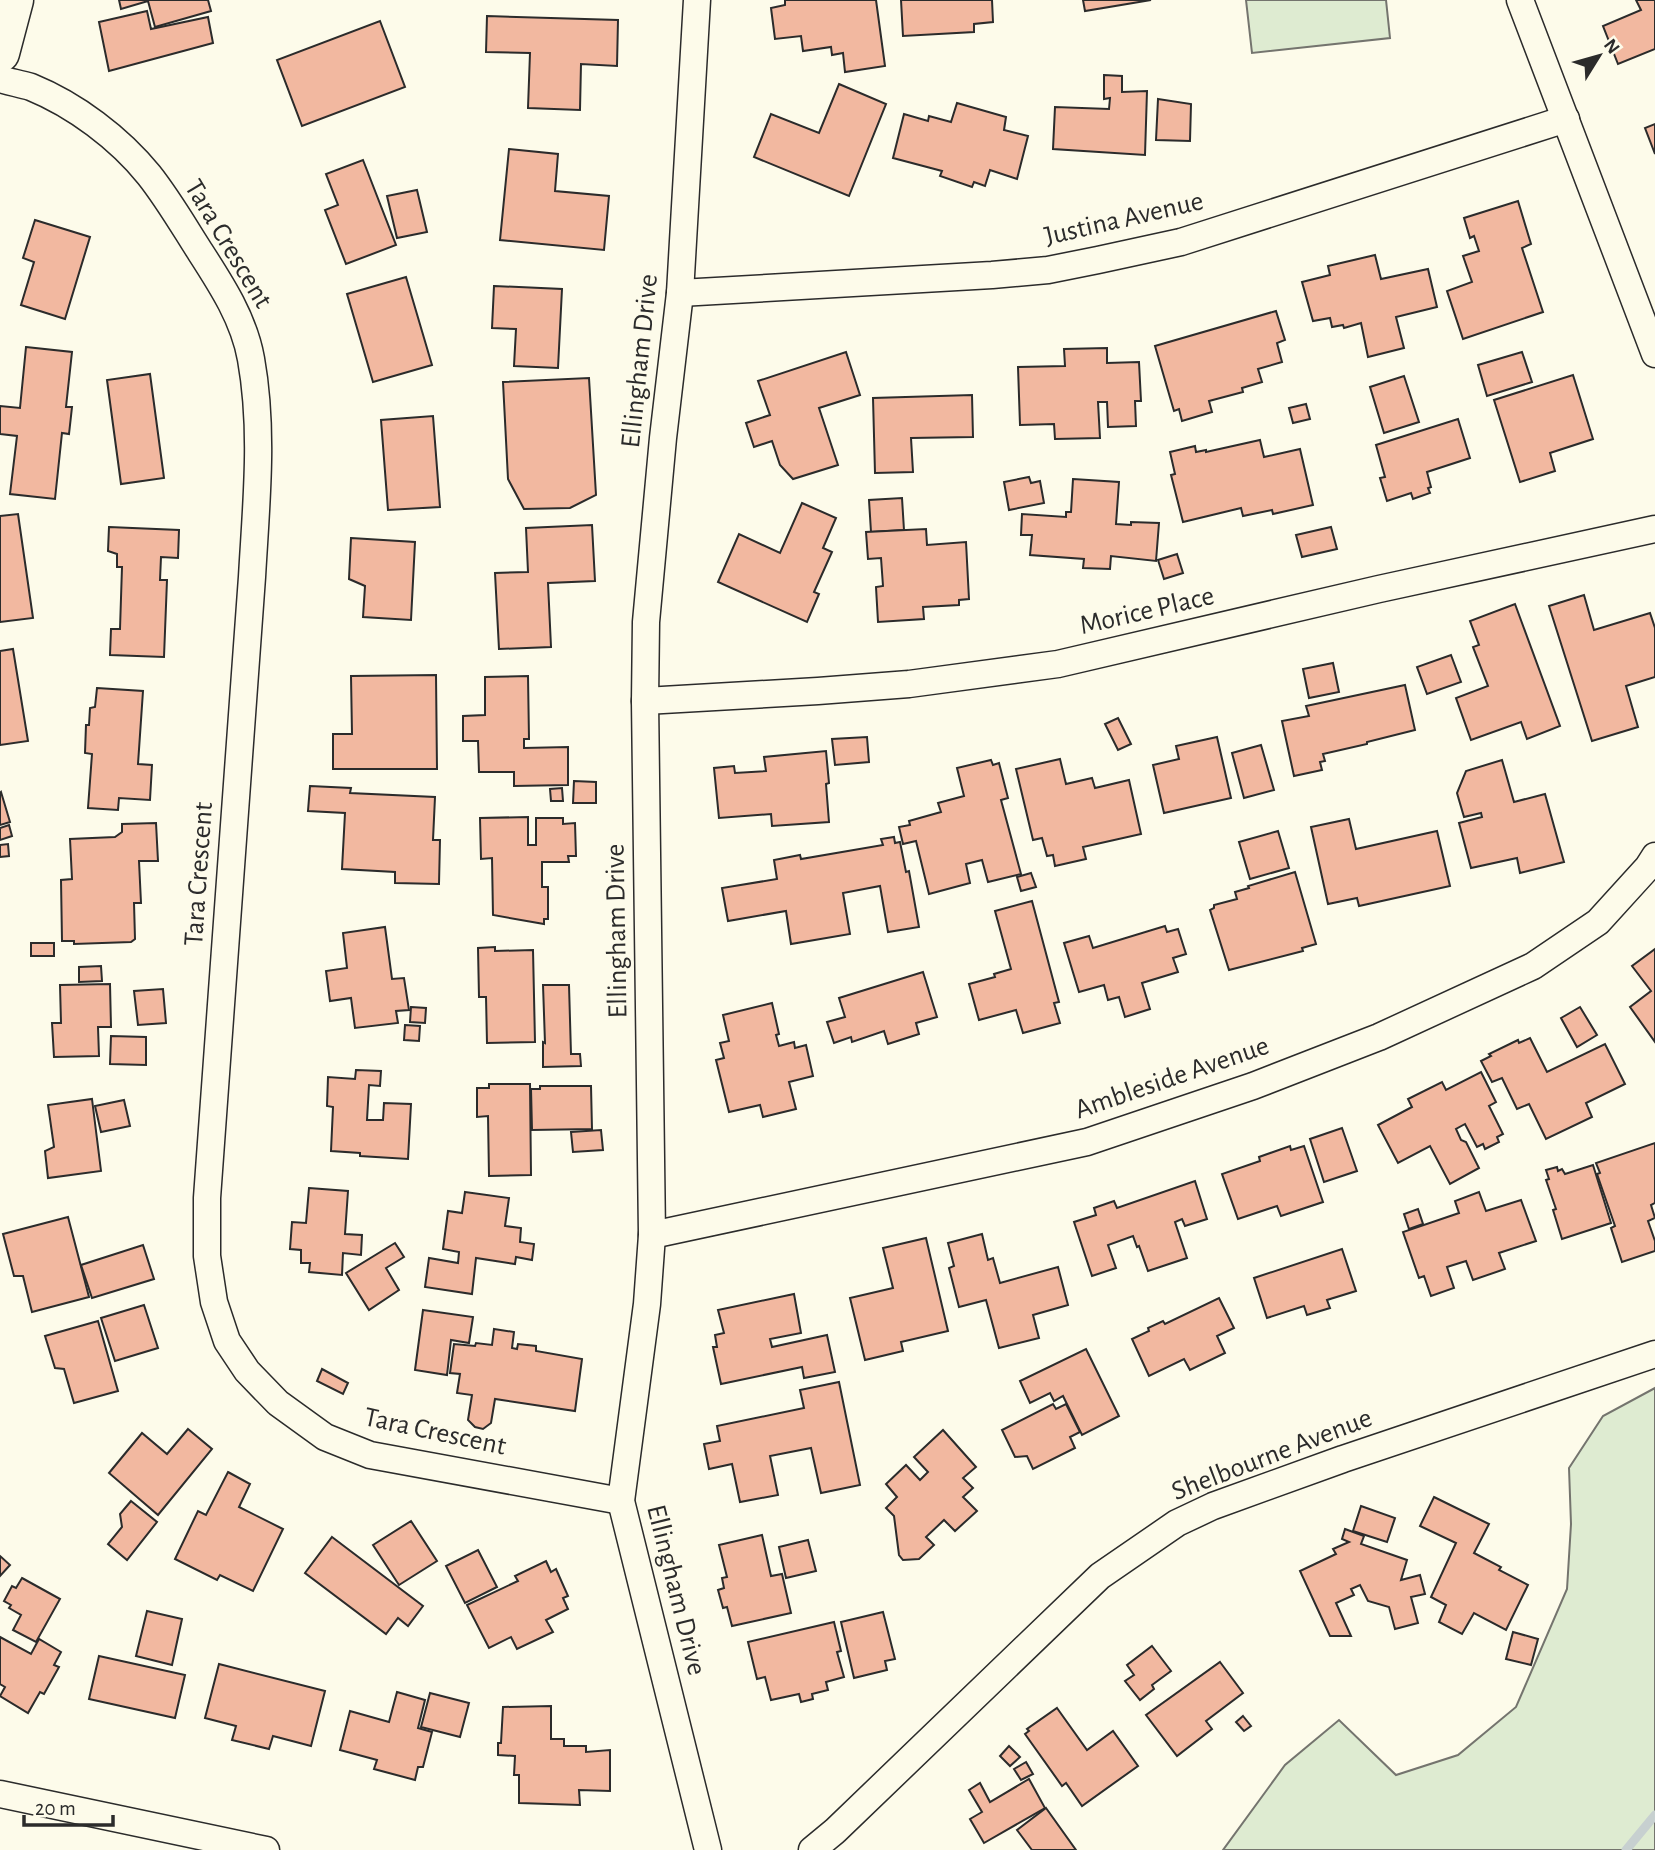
<svg xmlns="http://www.w3.org/2000/svg" width="1655" height="1850" font-family="'Alegreya Sans',sans-serif">
  <rect width="100%" height="100%" fill="#fdfbea"/>
  <!-- green -->
  <g fill="#deebd1" stroke="#74746e" stroke-width="2">
    <polygon points="1246,0 1386,0 1390,38 1252,53"/>
    <polygon points="1655,1388 1655,1850 1223,1850 1285,1765 1339,1720 1396,1775 1458,1755 1516,1707 1567,1589 1571,1524 1569,1468 1603,1416"/>
  </g>
  <g fill="none" stroke-linecap="round" stroke-linejoin="round">
    <!-- stream -->
    <polyline stroke="#c7d0d0" stroke-width="9" points="1626,1850 1655,1815"/>
  </g>
  <!-- building -->
  <g fill="#f2b8a0" stroke="#2b2b2b" stroke-width="2">
    <polygon points="119,0 208,0 211,11 155,27 148,1 121,9"/>
    <polygon points="785,0 876,0 885,66 845,72 843,53 832,55 831,47 803,51 801,36 775,39 771,8 785,5"/>
    <polygon points="901,0 992,0 993,22 974,24 974,32 903,36"/>
    <polygon points="1083,0 1151,0 1085,11"/>
    <polygon points="1636,0 1655,0 1655,49 1618,64 1603,26 1641,10"/>
    <polygon points="147,11 151,29 208,17 213,43 109,71 99,22"/>
    <polygon points="487,16 618,20 617,66 581,64 580,110 528,108 530,53 486,52"/>
    <polygon points="380,21 405,87 302,126 277,60"/>
    <polygon points="1104,75 1122,76 1122,92 1147,91 1145,155 1053,149 1055,107 1109,109 1110,98 1104,99"/>
    <polygon points="839,84 886,104 849,196 754,157 771,114 819,133"/>
    <polygon points="1158,99 1191,104 1190,141 1156,140"/>
    <polygon points="957,103 1006,117 1004,130 1028,136 1017,179 990,170 985,186 974,182 972,187 940,176 942,171 893,158 904,114 928,121 929,116 951,122"/>
    <polygon points="1655,124 1655,154 1645,128"/>
    <polygon points="509,149 558,154 555,191 609,196 604,250 500,240"/>
    <polygon points="363,160 396,245 346,264 325,210 338,205 326,174"/>
    <polygon points="417,190 427,232 397,238 387,196"/>
    <polygon points="1518,201 1531,244 1522,248 1543,312 1463,339 1447,291 1472,282 1463,256 1479,251 1474,236 1470,238 1464,218"/>
    <polygon points="35,220 90,237 65,319 21,305 34,262 23,258"/>
    <polygon points="1375,255 1381,279 1428,269 1437,307 1396,317 1404,348 1368,357 1361,323 1344,328 1343,325 1332,327 1330,318 1313,321 1302,282 1330,275 1328,266"/>
    <polygon points="406,277 432,365 373,382 347,294"/>
    <polygon points="494,286 562,289 558,368 514,366 516,329 492,328"/>
    <polygon points="1276,311 1285,340 1277,343 1282,362 1258,369 1262,382 1242,388 1243,392 1209,401 1212,412 1182,421 1179,409 1174,411 1155,346"/>
    <polygon points="26,347 72,352 66,407 72,407 69,434 62,433 55,499 10,494 17,436 0,434 0,406 20,408"/>
    <polygon points="1107,348 1107,363 1139,362 1141,401 1135,401 1136,426 1108,427 1107,402 1098,402 1100,438 1055,439 1054,424 1020,425 1018,367 1065,366 1064,349"/>
    <polygon points="846,352 860,395 819,408 838,465 793,479 780,465 772,441 754,447 746,423 770,415 758,381"/>
    <polygon points="1522,352 1532,382 1487,396 1478,365"/>
    <polygon points="150,374 164,478 121,484 107,380"/>
    <polygon points="1573,375 1593,439 1550,453 1555,471 1520,482 1494,400"/>
    <polygon points="1404,376 1419,422 1384,433 1370,387"/>
    <polygon points="589,378 596,495 570,508 524,509 508,479 503,382"/>
    <polygon points="972,395 973,437 911,438 913,472 875,473 873,398"/>
    <polygon points="1306,404 1310,419 1293,423 1289,408"/>
    <polygon points="433,416 440,507 388,510 381,420"/>
    <polygon points="1458,419 1470,458 1427,472 1431,487 1428,488 1430,493 1413,499 1411,493 1387,501 1380,478 1385,477 1376,445"/>
    <polygon points="1260,440 1264,457 1300,449 1313,505 1273,514 1272,510 1243,516 1241,508 1183,522 1171,475 1175,474 1170,452 1195,446 1196,452 1206,450 1206,452"/>
    <polygon points="1029,477 1031,483 1040,481 1044,503 1009,510 1004,482"/>
    <polygon points="1073,479 1119,482 1116,524 1131,525 1131,522 1159,523 1156,561 1111,556 1110,569 1083,568 1084,559 1030,555 1032,535 1021,535 1022,514 1066,517 1066,512 1071,512"/>
    <polygon points="902,498 904,530 871,532 869,500"/>
    <polygon points="802,503 836,518 823,548 832,552 814,592 819,594 807,622 718,582 739,534 780,553"/>
    <polygon points="18,514 33,618 0,622 0,516"/>
    <polygon points="592,525 595,581 548,583 551,647 499,649 495,573 528,572 526,528"/>
    <polygon points="109,527 179,530 178,558 161,557 160,580 167,580 164,657 110,655 111,629 120,629 122,567 117,567 117,554 108,551"/>
    <polygon points="1331,527 1337,549 1302,557 1296,535"/>
    <polygon points="926,529 927,545 966,542 969,599 959,600 959,605 923,607 924,619 878,622 876,587 883,586 881,558 868,559 866,532"/>
    <polygon points="351,538 415,542 411,620 363,617 365,586 349,579"/>
    <polygon points="1177,554 1183,573 1164,579 1158,560"/>
    <polygon points="1584,595 1594,630 1650,613 1655,628 1655,677 1626,686 1638,727 1592,741 1549,606"/>
    <polygon points="1515,604 1560,726 1527,739 1521,722 1471,740 1456,698 1488,686 1473,647 1479,645 1470,621"/>
    <polygon points="13,649 28,741 0,745 0,651"/>
    <polygon points="1451,655 1461,682 1427,694 1417,667"/>
    <polygon points="1333,663 1339,692 1309,698 1303,669"/>
    <polygon points="436,675 437,769 333,769 333,734 352,734 351,676"/>
    <polygon points="528,676 529,739 524,739 524,748 568,747 568,785 514,786 514,772 479,772 478,741 463,741 463,716 485,715 485,677"/>
    <polygon points="1405,685 1415,730 1367,742 1367,744 1323,754 1325,761 1320,762 1322,770 1294,776 1282,721 1309,716 1306,706"/>
    <polygon points="97,688 143,691 138,764 152,765 150,800 119,798 118,810 88,808 92,754 85,753 86,725 89,725 90,708 95,707"/>
    <polygon points="1118,718 1131,744 1118,750 1105,724"/>
    <polygon points="867,737 869,762 835,765 832,739"/>
    <polygon points="1217,737 1231,798 1164,813 1153,765 1179,759 1176,746"/>
    <polygon points="1261,745 1274,790 1244,798 1232,753"/>
    <polygon points="826,751 829,783 826,784 829,822 772,826 771,814 719,818 714,768 734,766 735,773 766,771 764,757"/>
    <polygon points="1060,759 1066,784 1092,778 1095,788 1129,780 1141,834 1083,847 1086,859 1055,866 1053,855 1047,856 1042,838 1033,840 1016,769"/>
    <polygon points="991,760 993,765 999,763 1008,798 1001,800 1021,874 988,882 982,860 966,864 970,883 929,894 916,841 903,844 899,827 910,825 909,821 941,812 938,803 964,796 957,768"/>
    <polygon points="1502,760 1514,802 1545,794 1564,862 1520,873 1517,858 1471,868 1459,823 1482,817 1481,813 1464,817 1457,793 1466,771"/>
    <polygon points="574,781 596,782 596,803 573,803"/>
    <polygon points="310,786 351,788 350,793 435,797 433,840 440,840 439,884 395,883 395,872 342,869 345,813 308,811"/>
    <polygon points="562,788 563,801 551,801 550,789"/>
    <polygon points="1,792 10,822 0,825 0,793"/>
    <polygon points="528,817 528,845 536,845 536,818 563,818 563,824 575,823 576,856 568,856 569,862 542,862 542,887 548,887 548,919 544,919 544,924 493,915 492,858 481,859 480,818"/>
    <polygon points="1349,819 1356,849 1437,831 1450,886 1359,906 1357,898 1328,904 1311,827"/>
    <polygon points="156,823 158,861 139,861 141,903 134,903 135,939 131,942 74,944 74,941 62,941 61,880 72,879 70,839 115,837 122,832 122,824"/>
    <polygon points="9,825 12,836 0,840 0,828"/>
    <polygon points="1278,831 1289,868 1250,879 1239,842"/>
    <polygon points="894,837 895,843 900,842 906,872 909,871 919,927 888,932 880,886 843,893 850,934 791,944 786,911 728,921 722,888 777,879 774,860 800,855 801,859 883,845 881,839"/>
    <polygon points="8,844 9,856 0,857 0,845"/>
    <polygon points="1295,872 1316,944 1302,948 1303,951 1229,970 1210,910 1214,908 1214,905 1237,899 1235,892 1249,888 1248,886"/>
    <polygon points="1031,873 1036,887 1021,891 1017,877"/>
    <polygon points="1032,901 1059,1002 1054,1003 1060,1023 1023,1033 1016,1010 979,1020 969,984 995,977 994,974 1011,969 995,911"/>
    <polygon points="1165,926 1167,932 1178,929 1186,954 1173,958 1178,972 1142,983 1150,1009 1125,1017 1119,997 1108,1000 1104,985 1079,992 1064,943 1089,936 1093,948"/>
    <polygon points="385,927 392,979 404,978 409,1010 396,1011 398,1023 355,1028 351,998 330,1001 326,971 347,968 343,933"/>
    <rect x="31" y="943" width="23" height="13"/>
    <polygon points="495,947 495,951 533,950 535,1042 487,1043 486,997 479,997 478,948"/>
    <polygon points="1655,949 1655,1042 1630,1007 1651,991 1632,966"/>
    <polygon points="101,966 102,981 79,982 79,967"/>
    <polygon points="923,972 937,1017 916,1023 919,1034 888,1044 884,1031 852,1042 851,1037 834,1043 827,1022 845,1017 839,998"/>
    <polygon points="110,984 111,1027 98,1027 99,1056 54,1057 52,1023 61,1023 60,985"/>
    <polygon points="543,985 569,985 571,1054 580,1054 581,1066 543,1067 543,1042 545,1043"/>
    <polygon points="163,989 166,1023 138,1025 134,991"/>
    <polygon points="772,1003 779,1034 776,1035 779,1046 794,1042 795,1048 806,1045 813,1076 789,1082 796,1109 763,1117 760,1105 729,1112 716,1060 724,1058 720,1043 729,1041 723,1015"/>
    <polygon points="411,1007 426,1008 425,1023 410,1022"/>
    <polygon points="1580,1007 1597,1035 1577,1047 1561,1018"/>
    <polygon points="405,1025 420,1026 419,1041 404,1040"/>
    <polygon points="111,1036 146,1037 146,1065 110,1064"/>
    <polygon points="1530,1038 1547,1072 1605,1044 1625,1084 1586,1103 1592,1117 1546,1139 1529,1104 1517,1109 1502,1078 1492,1082 1481,1061 1491,1056 1489,1054 1518,1040 1519,1043"/>
    <polygon points="356,1070 381,1071 380,1086 369,1085 367,1120 383,1120 384,1103 411,1104 408,1159 360,1156 360,1153 331,1151 333,1107 327,1106 328,1077 355,1079"/>
    <polygon points="1481,1072 1496,1102 1489,1106 1503,1134 1497,1137 1499,1142 1485,1149 1483,1144 1477,1147 1465,1124 1456,1129 1461,1140 1466,1142 1479,1168 1450,1184 1430,1146 1398,1163 1378,1125 1412,1107 1408,1099 1442,1082 1446,1090"/>
    <polygon points="489,1084 530,1084 531,1175 489,1176 488,1116 477,1117 477,1088 489,1088"/>
    <polygon points="540,1086 591,1086 592,1129 532,1130 531,1089 540,1089"/>
    <polygon points="92,1099 101,1171 48,1178 45,1151 54,1147 48,1105"/>
    <polygon points="124,1100 130,1126 101,1132 95,1106"/>
    <polygon points="1342,1128 1357,1171 1324,1182 1310,1139"/>
    <polygon points="601,1130 603,1150 573,1152 571,1132"/>
    <polygon points="1655,1143 1655,1203 1651,1205 1655,1218 1648,1221 1655,1241 1655,1251 1622,1262 1611,1228 1615,1226 1597,1174 1600,1173 1596,1163"/>
    <polygon points="1290,1146 1291,1150 1304,1146 1323,1202 1281,1216 1277,1206 1238,1219 1222,1174 1260,1161 1259,1157"/>
    <polygon points="1593,1165 1611,1223 1562,1239 1553,1210 1556,1209 1546,1180 1549,1179 1546,1170 1557,1167 1558,1171 1562,1169 1565,1174"/>
    <polygon points="1195,1181 1207,1219 1185,1226 1182,1219 1175,1222 1187,1258 1148,1271 1139,1246 1137,1247 1133,1236 1108,1245 1116,1268 1092,1276 1074,1222 1096,1215 1094,1208 1114,1201 1117,1208"/>
    <polygon points="309,1188 348,1191 345,1234 362,1235 361,1255 343,1253 342,1275 309,1272 310,1263 301,1263 301,1250 290,1249 292,1222 306,1223"/>
    <polygon points="465,1192 509,1198 505,1226 521,1228 520,1242 534,1244 532,1260 516,1257 515,1264 476,1258 472,1294 425,1287 429,1258 458,1263 459,1252 443,1249 448,1211 462,1213"/>
    <polygon points="1479,1192 1486,1211 1521,1200 1536,1241 1499,1253 1505,1269 1473,1280 1466,1261 1447,1267 1454,1288 1431,1296 1424,1276 1419,1278 1403,1232 1459,1213 1455,1201"/>
    <polygon points="1418,1209 1423,1224 1409,1229 1404,1214"/>
    <polygon points="68,1217 89,1297 32,1312 23,1276 14,1276 3,1234"/>
    <polygon points="982,1234 988,1260 993,1258 1000,1283 1058,1267 1068,1305 1033,1315 1039,1338 999,1348 986,1300 959,1307 949,1268 954,1266 948,1243"/>
    <polygon points="926,1238 948,1331 901,1342 903,1351 865,1360 850,1298 893,1288 883,1248"/>
    <polygon points="395,1243 404,1257 386,1268 399,1290 369,1310 346,1273"/>
    <polygon points="143,1245 154,1279 92,1298 81,1265"/>
    <polygon points="1342,1249 1356,1291 1327,1300 1330,1308 1307,1315 1304,1306 1267,1318 1254,1278"/>
    <polygon points="794,1294 801,1333 770,1339 772,1347 827,1335 835,1372 804,1378 802,1367 721,1384 713,1347 717,1347 715,1335 724,1333 718,1310"/>
    <polygon points="1219,1298 1234,1328 1217,1336 1225,1353 1190,1370 1184,1359 1149,1376 1132,1339 1149,1331 1148,1328 1163,1321 1165,1324"/>
    <polygon points="144,1305 158,1348 115,1361 101,1318"/>
    <polygon points="423,1310 473,1317 469,1343 451,1340 447,1375 415,1370"/>
    <polygon points="98,1321 118,1391 74,1403 64,1369 55,1368 45,1336"/>
    <polygon points="494,1329 514,1332 512,1348 517,1349 518,1344 536,1346 536,1351 582,1359 575,1411 495,1399 491,1423 483,1429 475,1427 468,1420 472,1395 457,1393 460,1374 450,1373 454,1344 475,1346 476,1343 492,1345"/>
    <polygon points="1086,1349 1119,1416 1082,1435 1063,1396 1054,1401 1050,1393 1030,1403 1020,1381"/>
    <polygon points="322,1369 348,1383 343,1394 317,1381"/>
    <polygon points="839,1382 860,1485 821,1493 811,1448 770,1456 778,1495 740,1502 732,1464 709,1469 704,1444 720,1441 717,1426 804,1408 800,1390"/>
    <polygon points="1053,1404 1056,1409 1066,1404 1080,1432 1070,1437 1075,1448 1033,1469 1027,1456 1015,1457 1002,1430"/>
    <polygon points="188,1429 212,1449 158,1515 109,1473 142,1433 167,1454"/>
    <polygon points="943,1430 976,1467 963,1478 973,1488 963,1497 977,1511 955,1531 944,1520 926,1537 934,1545 919,1559 903,1560 899,1555 894,1516 886,1508 897,1497 886,1484 906,1465 920,1480 928,1472 914,1457"/>
    <polygon points="228,1472 250,1484 239,1507 283,1529 253,1591 220,1575 217,1580 175,1559 198,1511 206,1515"/>
    <polygon points="1434,1497 1489,1524 1474,1553 1501,1567 1499,1570 1528,1585 1506,1630 1474,1613 1462,1634 1439,1622 1446,1605 1431,1597 1456,1543 1420,1526"/>
    <polygon points="131,1501 157,1522 127,1560 108,1544 122,1527 120,1514"/>
    <polygon points="1361,1506 1395,1518 1387,1542 1353,1531"/>
    <polygon points="411,1521 437,1561 399,1585 373,1545"/>
    <polygon points="1345,1529 1364,1536 1361,1544 1407,1560 1401,1580 1420,1575 1425,1594 1411,1597 1418,1623 1395,1629 1389,1607 1368,1601 1360,1585 1351,1589 1354,1595 1336,1603 1351,1636 1330,1636 1300,1571 1336,1554 1333,1549 1349,1542 1342,1539"/>
    <polygon points="762,1535 771,1576 782,1574 791,1613 732,1626 727,1607 723,1608 718,1590 724,1588 722,1578 727,1577 719,1545"/>
    <polygon points="332,1537 423,1606 408,1626 398,1618 386,1634 305,1573"/>
    <polygon points="808,1540 816,1571 786,1578 779,1547"/>
    <polygon points="478,1550 497,1587 465,1603 446,1566"/>
    <polygon points="0,1556 10,1565 0,1576"/>
    <polygon points="546,1561 551,1572 556,1569 568,1596 563,1598 568,1609 546,1620 553,1632 517,1649 511,1637 489,1648 467,1605 518,1581 515,1576"/>
    <polygon points="22,1578 60,1599 36,1642 13,1630 21,1615 9,1608 11,1605 4,1601 12,1586 16,1588"/>
    <polygon points="147,1611 182,1619 172,1665 136,1656"/>
    <polygon points="883,1612 895,1659 885,1661 887,1670 854,1678 841,1622"/>
    <polygon points="834,1622 841,1651 837,1652 844,1677 826,1682 828,1690 812,1694 813,1699 801,1702 799,1694 771,1700 765,1677 757,1679 748,1642"/>
    <polygon points="1513,1632 1538,1639 1531,1665 1506,1659"/>
    <polygon points="0,1637 31,1654 39,1639 61,1652 54,1665 59,1667 44,1694 40,1692 28,1713 0,1696 5,1687 0,1684"/>
    <polygon points="1152,1646 1171,1671 1152,1685 1154,1689 1140,1700 1125,1681 1134,1675 1127,1665"/>
    <polygon points="99,1656 185,1675 175,1718 89,1699"/>
    <polygon points="1220,1662 1243,1693 1206,1721 1212,1729 1177,1756 1146,1715"/>
    <polygon points="219,1664 325,1691 311,1746 273,1736 269,1749 232,1740 236,1726 205,1718"/>
    <polygon points="397,1692 425,1700 418,1728 432,1732 423,1767 418,1767 415,1780 374,1769 377,1760 340,1750 350,1711 389,1722"/>
    <polygon points="430,1693 469,1703 460,1737 421,1727"/>
    <polygon points="551,1706 551,1739 564,1739 564,1746 586,1746 586,1752 610,1750 610,1791 579,1790 580,1805 519,1803 519,1775 514,1775 515,1756 498,1755 498,1743 501,1743 503,1707"/>
    <polygon points="1057,1708 1087,1750 1113,1731 1138,1766 1082,1806 1066,1783 1062,1786 1025,1734 1029,1731 1027,1729"/>
    <polygon points="1243,1716 1251,1726 1244,1731 1236,1722"/>
    <polygon points="1009,1746 1020,1757 1010,1766 1000,1756"/>
    <polygon points="1026,1762 1033,1774 1021,1780 1014,1769"/>
    <polygon points="1029,1779 1045,1808 984,1843 970,1819 982,1812 969,1790 980,1783 990,1802"/>
    <polygon points="1046,1808 1076,1850 1032,1850 1017,1830"/>
  </g>
  <g fill="none" stroke-linecap="round" stroke-linejoin="round">
    <defs>
      <g id="street">
        <polyline points="697,0 680,293 663,438 646,622 645,701 652,1235 647,1304 621,1501 708,1850"/>
        <polyline points="1520,0 1655,354"/>
        <path d="M0,79C10,82 21,84 31,87C75,105 119,138 149,175C168,199 183,225 199,250C221,284 244,319 251,359C264,431 256,505 252,577L207,1198V1256L214,1302L227,1341L247,1371L278,1403L325,1437L370,1455L621,1501"/>
        <polyline points="680,293 992,275 1048,270 1098,260 1181,242 1566,119"/>
        <polyline points="645,701 818,691 909,684 1058,664 1379,589 1655,529"/>
        <polyline points="652,1235 1087,1142 1253,1086 1379,1037 1533,966 1598,922 1648,867 1655,856"/>
        <polyline points="0,1794 266,1850"/>
        <polyline points="812,1850 835,1831 1100,1576 1177,1523 1213,1506 1343,1459 1655,1354"/>
      </g>
      <polyline id="secondary" points="0,53 14,0"/>
    </defs>
    <!-- street casing -->
    <use href="#street" stroke="#2b2b2b" stroke-width="29"/>
    <!-- secondary casing -->
    <use href="#secondary" stroke="#2b2b2b" stroke-width="41"/>
    <!-- street -->
    <use href="#street" stroke="#fdfbea" stroke-width="26"/>
    <!-- secondary -->
    <use href="#secondary" stroke="#fdfbea" stroke-width="38"/>
  </g>
  <g text-anchor="middle" dominant-baseline="central" stroke-width="5" stroke-linejoin="round" paint-order="stroke">
    <!-- street labels -->
    <g font-size="28" fill="#2b2b2b" stroke="#fdfbea">
      <text transform="translate(1124 219) rotate(-13)">Justina Avenue</text>
      <text transform="translate(228 244) rotate(59)">Tara Crescent</text>
      <text transform="translate(640 361) rotate(-84)">Ellingham Drive</text>
      <text transform="translate(1147 611) rotate(-13)">Morice Place</text>
      <text transform="translate(199 874) rotate(-86)">Tara Crescent</text>
      <text transform="translate(617 931) rotate(-91)">Ellingham Drive</text>
      <text transform="translate(1172 1078) rotate(-19)">Ambleside Avenue</text>
      <text transform="translate(435 1432) rotate(12)">Tara Crescent</text>
      <text transform="translate(1272 1455) rotate(-21)">Shelbourne Avenue</text>
      <text transform="translate(676 1590) rotate(76)">Ellingham Drive</text>
    </g>
  </g>
  <!-- north arrow -->
  <g transform="translate(1599 56) rotate(53)" stroke="#fdfbea" stroke-width="5" paint-order="stroke">
  <path d="M0-5L12 26L0 18L-12 26Z" fill="#2b2b2b"/>
  <text y="-10" font-size="19" font-weight="bold" text-anchor="middle" fill="#2b2b2b">N</text>
  </g>
  <!-- scale -->
  <path d="M24 1815v10h89v-10" fill="none" stroke="#2b2b2b" stroke-width="3.5"/>
  <text x="35" y="1815" font-size="21" fill="#2b2b2b" stroke="#fdfbea" stroke-width="5" paint-order="stroke">20 m</text>
</svg>
